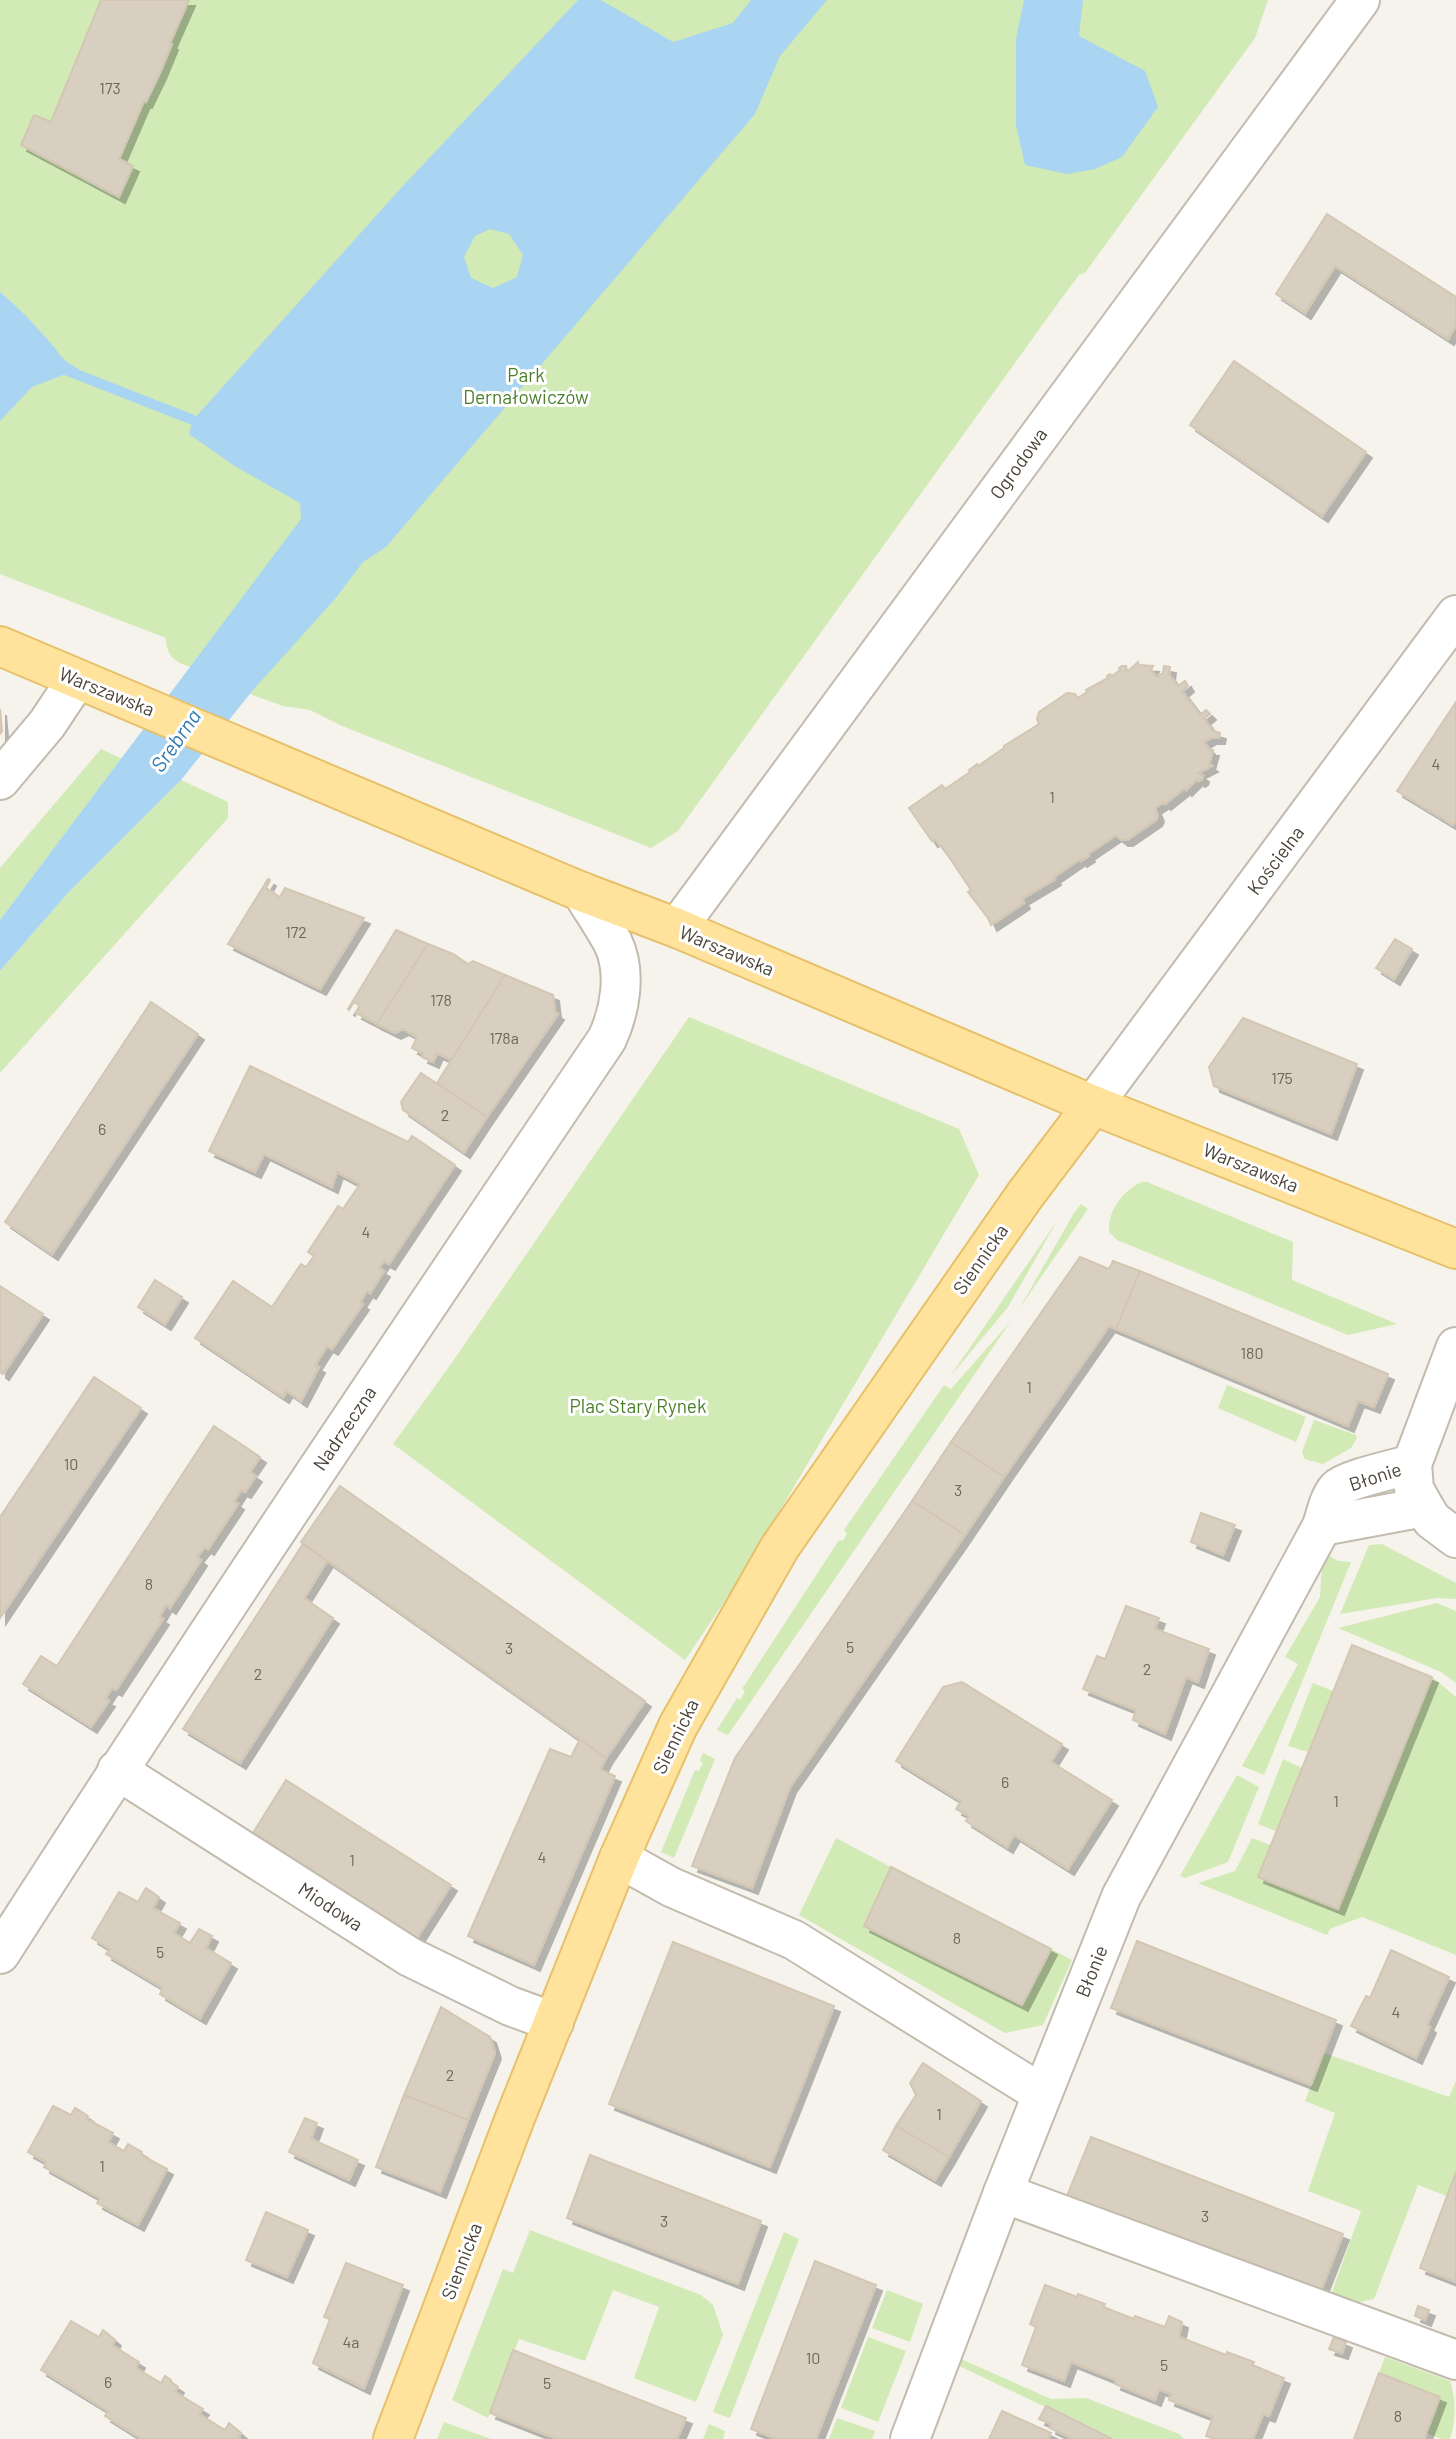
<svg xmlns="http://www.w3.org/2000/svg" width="1456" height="2439" font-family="Barlow,sans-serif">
  <defs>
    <filter id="shadow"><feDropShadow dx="6" dy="6" stdDeviation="0" flood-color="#0004"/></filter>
  </defs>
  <rect width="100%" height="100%" fill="#f6f3ec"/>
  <!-- green -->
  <g fill="#d2eab5">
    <path d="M0,0H1268L1255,38L1085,273L1079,275L1061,299L678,831L651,848L342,726L310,710L283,706L250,694L258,684L199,655L190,667C174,662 166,655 166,638L0,574Z"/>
    <polygon points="101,749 122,759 0,920 0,868"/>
    <polygon points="181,780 228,802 228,818 0,1073 0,971 67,894"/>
    <polygon points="689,1017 959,1129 979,1175 735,1586 685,1660 393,1444 451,1364"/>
    <path d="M1141,1182H1147L1293,1242L1292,1280L1397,1324L1348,1335L1117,1240L1109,1232C1108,1210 1122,1192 1141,1182Z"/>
    <polygon points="1081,1204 1088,1209 1019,1309 1074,1213"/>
    <polygon points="1057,1221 1008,1307 949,1378"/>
    <polygon points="1011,1321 728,1735 717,1730 737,1698 740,1700 745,1691 742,1689 839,1540 843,1541 847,1533 844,1530 944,1385 951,1389"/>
    <polygon points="1227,1385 1306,1417 1296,1442 1218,1408"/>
    <polygon points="1314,1420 1356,1435 1357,1438 1351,1448 1323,1464 1305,1459 1302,1452"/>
    <polygon points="1382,1544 1456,1583 1456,1599 1437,1598 1340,1614 1369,1545"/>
    <polygon points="1326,1554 1338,1561 1351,1562 1264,1775 1242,1766 1298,1664 1285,1657 1320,1597 1322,1562"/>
    <polygon points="1437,1603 1456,1611 1456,1683 1441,1672 1338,1628"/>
    <polygon points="1432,1677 1456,1697 1456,1955 1362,1917 1330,1929 1327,1935 1198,1883 1235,1871 1252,1838 1271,1845 1258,1877 1338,1908"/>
    <polygon points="1313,1683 1333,1691 1308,1752 1288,1746"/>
    <polygon points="703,1753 715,1759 674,1858 661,1852 695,1770 699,1771 703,1763 700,1761"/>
    <polygon points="1283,1759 1302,1768 1276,1831 1258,1824"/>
    <polygon points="1237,1775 1259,1787 1228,1862 1185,1878 1180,1876"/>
    <polygon points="836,1838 891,1867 864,1926 1022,2005 1051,1949 1072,1960 1043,2025 1005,2033 799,1915"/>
    <polygon points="1324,2053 1449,2097 1456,2081 1456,2172 1447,2196 1418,2185 1374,2299 1351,2304 1331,2295 1361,2211 1308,2191 1335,2113 1305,2101"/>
    <polygon points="530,2230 701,2295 713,2305 723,2335 696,2402 634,2378 659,2307 613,2290 585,2361 519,2339 488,2418 452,2400 503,2269 513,2273"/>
    <polygon points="784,2232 799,2239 730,2418 713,2412"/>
    <polygon points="887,2290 923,2304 910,2342 872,2328"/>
    <polygon points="868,2337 906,2351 878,2422 841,2408"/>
    <path d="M1385,2357L1450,2381C1456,2398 1456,2421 1450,2439H1442L1426,2433L1439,2397L1379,2373Z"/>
    <polygon points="961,2359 1051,2399 1086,2398 1179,2434 1184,2439 1112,2439 953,2363"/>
    <polygon points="837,2418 875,2431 872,2439 829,2439"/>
    <polygon points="444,2422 491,2439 437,2439"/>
    <polygon points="709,2424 725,2431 723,2439 703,2439"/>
  </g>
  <!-- water -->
  <g fill="#a9d4f2" fill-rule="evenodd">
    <path d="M578,0H601L673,42L733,23L751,0H827L780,56L755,114L386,547L363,562L335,599L253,690L181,780L67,894L0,971V920L301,519L300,503L233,465L189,434L193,420L401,188ZM490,229L509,234L523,255L517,277L493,288L471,278L464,257L475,236Z"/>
    <polygon points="1024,0 1083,0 1079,36 1145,71 1158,107 1122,157 1095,169 1067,174 1025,165 1016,125 1016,39"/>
    <path d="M0,292C18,307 32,322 47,339C61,354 59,359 79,369L32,387L0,421Z"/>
  </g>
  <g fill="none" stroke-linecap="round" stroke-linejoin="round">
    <!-- stream -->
    <polyline stroke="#a9d4f2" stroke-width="10" points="58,367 193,420"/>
  </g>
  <!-- building -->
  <g fill="#d8cfc1" stroke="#d3c7b4" stroke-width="2" filter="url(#shadow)">
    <polygon points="101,0 189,0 170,43 172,44 160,73 146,102 144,101 119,159 133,166 119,197 21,145 34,115 51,122"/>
    <polygon points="1327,214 1456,297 1456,325 1448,339 1335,266 1305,313 1276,294"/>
    <polygon points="1234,361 1366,452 1322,516 1190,425"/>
    <polygon points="1138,662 1139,665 1153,666 1151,670 1157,677 1163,673 1164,666 1170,667 1169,675 1178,686 1185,681 1188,686 1182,691 1200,715 1206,710 1210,714 1204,719 1213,731 1220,733 1219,738 1211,738 1204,742 1210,750 1213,750 1209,764 1212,766 1198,773 1203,776 1202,779 1199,781 1197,779 1186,790 1185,788 1165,804 1164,802 1155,808 1158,816 1156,820 1127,840 1122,840 1116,835 1088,854 1089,856 1081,861 1080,859 1054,877 1055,879 1022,899 1024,903 991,925 988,918 968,892 971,890 949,857 935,839 932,841 909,808 942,785 945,789 970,772 969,770 977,764 978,766 1004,748 1004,746 1039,724 1037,719 1039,712 1067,693 1075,694 1078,698 1087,692 1086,690 1108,678 1107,676 1110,674 1112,676 1120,670 1119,668 1122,666 1126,666 1127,672"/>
    <polygon points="1456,702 1456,821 1453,825 1397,791"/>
    <polygon points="0,709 2,731 0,734"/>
    <polygon points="268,879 270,880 266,888 280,897 285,888 364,918 320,989 228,944"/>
    <polygon points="396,930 428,944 377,1024 356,1013 360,1006 354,1002 349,1010 348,1009"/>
    <polygon points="1395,939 1412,949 1394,979 1376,968"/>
    <polygon points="428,944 453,954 468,964 473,961 505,975 452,1060 437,1053 433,1062 422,1057 424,1054 412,1048 417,1037 403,1029 395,1033 377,1024"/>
    <polygon points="505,975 553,995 555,1012 558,1014 487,1117 437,1083"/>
    <polygon points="151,1002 198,1034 52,1254 5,1222"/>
    <polygon points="1243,1018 1357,1064 1331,1134 1214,1086 1209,1067"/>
    <polygon points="250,1066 408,1142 412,1136 455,1165 389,1264 384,1261 379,1268 384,1271 370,1293 367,1291 360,1302 363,1304 332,1349 327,1346 315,1365 319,1367 301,1401 287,1391 283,1397 195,1338 233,1281 272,1307 301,1264 306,1267 314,1256 308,1252 338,1206 343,1209 360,1184 337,1172 332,1187 264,1154 255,1172 209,1151"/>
    <polygon points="421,1073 487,1117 464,1152 403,1110 401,1102"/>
    <polygon points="1080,1257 1109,1269 1113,1261 1140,1271 1116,1329 1109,1326 1004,1477 951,1442"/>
    <polygon points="1140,1271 1388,1374 1374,1407 1358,1401 1348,1426 1116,1329"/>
    <polygon points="155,1280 182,1297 165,1324 138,1307"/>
    <polygon points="0,1286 43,1314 3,1374 0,1372"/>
    <polygon points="94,1377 141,1408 0,1618 0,1517"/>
    <polygon points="214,1426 260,1457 250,1472 256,1476 245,1492 241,1490 234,1501 238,1504 208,1549 205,1547 197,1557 201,1560 170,1608 166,1605 159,1617 163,1619 116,1690 112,1688 105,1699 109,1701 91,1727 23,1684 41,1656 57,1666"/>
    <polygon points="951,1442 1004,1477 965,1535 912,1501"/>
    <polygon points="340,1486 645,1701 606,1758 301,1542"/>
    <polygon points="912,1501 965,1535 790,1787 752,1888 692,1866 735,1758"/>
    <polygon points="1201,1513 1235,1525 1223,1555 1191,1542"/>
    <polygon points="303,1544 327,1561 304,1598 333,1618 240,1763 183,1729"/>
    <polygon points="1126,1606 1159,1618 1155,1629 1209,1649 1198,1682 1186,1677 1165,1734 1133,1720 1136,1710 1083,1689 1097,1656 1105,1659"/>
    <polygon points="1352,1645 1432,1677 1338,1909 1258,1877"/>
    <polygon points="962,1682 1062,1744 1051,1762 1112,1800 1068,1869 1014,1835 1007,1847 966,1821 969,1816 956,1809 961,1801 896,1761 943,1687"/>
    <polygon points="580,1739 606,1758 600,1770 615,1776 534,1965 468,1936 550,1749 571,1757"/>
    <polygon points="286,1780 451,1885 417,1938 253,1833"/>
    <polygon points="891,1867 1051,1949 1022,2005 864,1926"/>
    <polygon points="146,1888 159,1897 153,1908 180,1923 174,1933 190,1943 199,1929 212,1936 206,1948 231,1963 200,2018 160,1994 163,1988 106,1954 110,1949 92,1938 119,1892 138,1902"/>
    <polygon points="1137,1941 1336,2020 1311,2085 1111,2008"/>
    <polygon points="673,1942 834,2006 770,2167 609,2104"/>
    <polygon points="1391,1950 1449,1977 1427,2025 1430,2027 1416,2058 1351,2026 1366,1996 1370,1998"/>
    <polygon points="441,2007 490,2037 495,2053 468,2120 404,2095"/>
    <polygon points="923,2063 981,2101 949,2157 896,2126 916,2095 910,2083"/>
    <polygon points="404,2095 468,2120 440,2192 376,2167"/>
    <polygon points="53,2106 71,2115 75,2108 88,2116 86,2119 113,2133 108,2142 124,2151 128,2144 142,2152 141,2155 167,2169 138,2225 97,2203 100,2198 44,2167 46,2162 28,2152"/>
    <polygon points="305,2118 317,2123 311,2139 358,2160 349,2180 289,2152"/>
    <polygon points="896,2126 949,2157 935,2180 883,2150"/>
    <polygon points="1091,2137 1343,2234 1320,2293 1067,2196"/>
    <polygon points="590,2155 761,2221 738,2284 567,2218"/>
    <polygon points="1456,2172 1456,2282 1420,2268"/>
    <polygon points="266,2212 308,2230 287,2277 246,2260"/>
    <polygon points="815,2261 876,2285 816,2439 777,2439 751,2429"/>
    <polygon points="346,2263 403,2285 364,2388 313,2363 330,2319 324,2317"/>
    <polygon points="1045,2285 1077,2297 1078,2294 1105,2304 1103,2307 1134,2319 1135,2316 1165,2327 1169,2316 1182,2322 1179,2337 1226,2355 1227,2352 1254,2362 1252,2365 1284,2378 1269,2416 1263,2414 1253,2439 1214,2439 1206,2436 1213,2417 1169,2400 1171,2394 1159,2389 1155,2400 1115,2384 1116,2380 1071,2362 1064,2381 1022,2365 1036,2327 1030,2324"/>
    <polygon points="1418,2306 1429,2310 1425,2320 1415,2316"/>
    <polygon points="71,2321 99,2337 103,2330 108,2334 115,2340 112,2345 139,2362 136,2368 161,2383 165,2376 171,2380 171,2382 178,2387 175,2392 203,2409 199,2414 225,2430 229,2423 241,2433 238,2438 240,2439 142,2439 105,2416 108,2411 41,2370"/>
    <polygon points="1334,2337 1346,2342 1342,2353 1329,2349"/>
    <polygon points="513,2350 686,2418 677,2439 557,2439 490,2413"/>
    <polygon points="1379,2373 1440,2397 1424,2439 1354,2439"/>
    <polygon points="1046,2406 1112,2439 1073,2439 1050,2428 1051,2424 1039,2419"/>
    <polygon points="1002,2411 1051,2433 1048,2439 989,2439"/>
  </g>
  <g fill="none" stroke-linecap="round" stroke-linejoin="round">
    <defs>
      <g id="minor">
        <polyline points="0,780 47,724 77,679"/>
        <polyline points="677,928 1360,0"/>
        <polyline points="1093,1105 1456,615"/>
        <polyline points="1456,1347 1412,1464 1414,1489 1424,1507 1432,1520 1456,1538"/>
        <polyline points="1322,1526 1424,1507"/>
        <polyline points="117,1770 410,1957 510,2006 554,2022"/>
        <polyline points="619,1858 671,1887 794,1940 1042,2094"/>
        <path d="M0,1954C197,1646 402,1342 607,1039C620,1011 627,972 613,943C604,926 592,909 582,892"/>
        <polyline points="1003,2193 1456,2360"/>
        <path d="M910,2439L1003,2193L1121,1897L1322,1526C1326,1514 1329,1498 1337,1489C1347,1479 1396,1469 1412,1464"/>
      </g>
      <g id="major">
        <polyline points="0,646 582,892 677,928 1093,1105 1456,1249"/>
        <polyline points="393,2439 515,2118 619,1858 678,1726 780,1547 1025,1195 1093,1105"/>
      </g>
    </defs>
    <!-- minor casing -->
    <use href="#minor" stroke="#c2bbae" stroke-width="42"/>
    <!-- major casing -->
    <use href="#major" stroke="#e6c16a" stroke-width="42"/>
    <!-- minor -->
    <use href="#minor" stroke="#fff" stroke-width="38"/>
    <!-- major -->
    <use href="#major" stroke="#ffe39c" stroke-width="38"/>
  </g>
  <g text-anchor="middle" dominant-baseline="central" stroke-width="6" stroke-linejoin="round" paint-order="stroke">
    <!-- number labels -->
    <g font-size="16" fill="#6e675b">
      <text x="110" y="87">173</text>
      <text x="1436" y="763">4</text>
      <text x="1052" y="796">1</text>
      <text x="296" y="931">172</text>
      <text x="441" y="999">178</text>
      <text x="504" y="1037">178a</text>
      <text x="1282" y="1077">175</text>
      <text x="445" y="1114">2</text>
      <text x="102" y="1128">6</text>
      <text x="366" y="1231">4</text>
      <text x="1252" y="1352">180</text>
      <text x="1029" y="1386">1</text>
      <text x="71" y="1463">10</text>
      <text x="958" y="1489">3</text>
      <text x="149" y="1583">8</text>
      <text x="850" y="1646">5</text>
      <text x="509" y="1647">3</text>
      <text x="1147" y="1668">2</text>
      <text x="258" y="1673">2</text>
      <text x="1005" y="1781">6</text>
      <text x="1336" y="1800">1</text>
      <text x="542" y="1856">4</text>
      <text x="352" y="1859">1</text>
      <text x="957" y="1937">8</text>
      <text x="160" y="1951">5</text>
      <text x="1396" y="2011">4</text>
      <text x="450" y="2074">2</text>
      <text x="939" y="2113">1</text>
      <text x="102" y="2165">1</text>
      <text x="1205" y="2215">3</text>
      <text x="664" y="2220">3</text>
      <text x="351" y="2341">4a</text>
      <text x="813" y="2357">10</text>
      <text x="1164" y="2364">5</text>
      <text x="108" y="2381">6</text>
      <text x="547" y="2382">5</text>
      <text x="1398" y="2415">8</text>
    </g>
    <!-- park labels -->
    <g font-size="19" fill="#4a7f2a" stroke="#fff">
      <text x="526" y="374">Park<tspan x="526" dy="22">Dernałowiczów</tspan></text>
      <text x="638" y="1405">Plac Stary Rynek</text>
    </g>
    <!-- street labels -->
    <g font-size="19" fill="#4b4439" stroke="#fff">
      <text transform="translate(1018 463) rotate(-54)">Ogrodowa</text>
      <text transform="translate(107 691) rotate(22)">Warszawska</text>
      <text transform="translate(1275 860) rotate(-53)">Kościelna</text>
      <text transform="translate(727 950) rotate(23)">Warszawska</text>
      <text transform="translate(1251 1167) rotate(22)">Warszawska</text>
      <text transform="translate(980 1259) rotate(-55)">Siennicka</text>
      <text transform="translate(344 1428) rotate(-56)">Nadrzeczna</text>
      <text transform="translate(1375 1476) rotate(-18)">Błonie</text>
      <text transform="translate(675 1736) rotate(-64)">Siennicka</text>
      <text transform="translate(331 1906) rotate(33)">Miodowa</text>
      <text transform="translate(1091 1971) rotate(-68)">Błonie</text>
      <text transform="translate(461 2261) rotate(-69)">Siennicka</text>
    </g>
    <!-- water labels -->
    <g font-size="21" font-style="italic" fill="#2e7ab2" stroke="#fff">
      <text transform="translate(175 740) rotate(-55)">Srebrna</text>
    </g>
  </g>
</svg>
